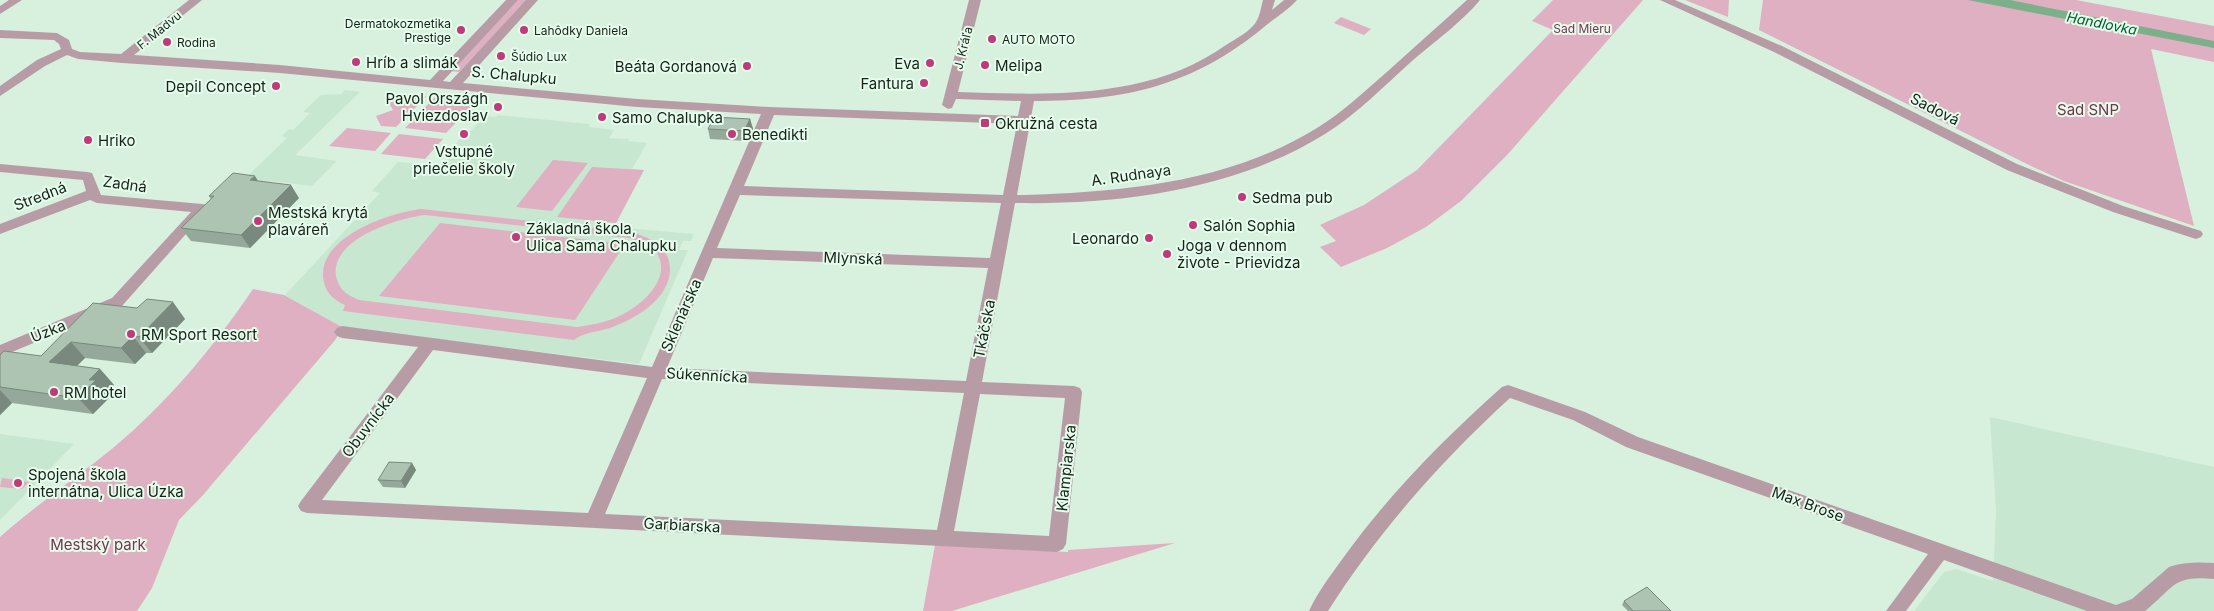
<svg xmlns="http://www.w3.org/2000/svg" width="2214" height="611" font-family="Inter,sans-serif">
  <rect width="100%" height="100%" fill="#d8f0de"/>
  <!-- built -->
  <g fill="#c8e7d0">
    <polygon points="345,90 360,92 295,155 337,161 312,186 271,181 263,189 237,186 287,138 282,136 289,129 293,130 310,113 303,112 321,95 341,94"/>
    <polygon points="498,115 590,124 589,127 614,130 609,138 629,139 628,141 647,143 632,169 644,170 614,227 694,234 691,241 683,241 679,250 688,250 639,364 342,327 285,295 380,193 372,191 398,162 442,166 459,145 456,144 466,131 471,131 484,116 495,117"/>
    <polygon points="1990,417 2214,467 2214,611 1914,611 1944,572 1956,569 1993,581 1996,511"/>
    <polygon points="0,434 74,444 0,520"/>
  </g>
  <!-- green -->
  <g fill="#deb0c1" fill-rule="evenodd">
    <polygon points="517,0 527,0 459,72 449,71"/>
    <polygon points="1553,0 1643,0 1508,154 1461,201 1426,227 1387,248 1341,267 1320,247 1336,241 1320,225 1364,205 1417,170 1553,30 1532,21"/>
    <polygon points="1685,0 1729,0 1728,17"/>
    <polygon points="1763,0 2076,0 2214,26 2214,62 2151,49 2194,226 2064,181 2031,166 1759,30"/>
    <polygon points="1341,17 1371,29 1364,35 1334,23"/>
    <polygon points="409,94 424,95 426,97 396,127 381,126 376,116 393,110 388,102"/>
    <polygon points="436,96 478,100 446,133 405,128"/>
    <polygon points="347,128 391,133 375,151 329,146"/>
    <polygon points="399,134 443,139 425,159 381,154"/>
    <polygon points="553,160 588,163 552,211 516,207"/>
    <polygon points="592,167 644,170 616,223 557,217"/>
    <path d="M421,209L631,232C650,238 669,245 670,269C670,299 635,319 610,328C597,332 584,332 574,340L343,311L345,305C332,299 324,291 323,276C321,236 389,213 421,209ZM425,215L629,238C639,241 653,245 658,255C672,282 636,310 615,318C603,323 590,325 577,327L359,300C347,295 339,290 336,276C330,239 398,218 425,215Z"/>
    <polygon points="440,223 625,244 575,320 379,296"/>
    <path d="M253,289L284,295L342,327L336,339L203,495L179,520L152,588L137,611H0V537C36,505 76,478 113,448C168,402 213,348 253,289Z"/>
    <polygon points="2,478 29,482 22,489 0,487"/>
    <polygon points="1175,543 952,611 923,611 935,545 1068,552 1068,550"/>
  </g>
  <!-- water -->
  <polygon fill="#7cb08b" points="1968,0 2010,0 2214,41 2214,48"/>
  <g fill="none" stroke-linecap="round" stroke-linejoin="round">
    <!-- street -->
    <g fill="#b79ca6" fill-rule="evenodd">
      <polygon points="9,0 22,0 0,14 0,6"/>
      <path d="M189,0H202L134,55L280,65L430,80L506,0H518L443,81L450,82L526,0H538L463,83L637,99L769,107L1018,116L1021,101L956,99L952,108L948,109L942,105L969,0H981L958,92C1048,95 1149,100 1226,45C1235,39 1251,31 1256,22C1260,16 1261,7 1263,0H1275L1272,10L1284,0H1297C1288,10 1275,18 1264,27C1193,86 1124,101 1034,101L1017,195H1024C1124,192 1230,182 1317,128C1343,112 1365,91 1388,71C1414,47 1441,24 1467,0H1480C1464,20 1432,44 1412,61C1384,86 1357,114 1325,134C1235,190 1119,205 1015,203L982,382L1074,386L1080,388L1082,392L1066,544L1063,549L1057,552L307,513L301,511L298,506L301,501L418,347L342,338L337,336L334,332L337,328L342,326L652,367L761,114L637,107L280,73L122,63L78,59L67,55L45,66L0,96V86L37,60L61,49L59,44L54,40L0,38V30L57,33L69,40L72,49L80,52L121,54ZM774,115L1017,124L1003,195L744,186ZM740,195L1001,203L990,258L717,248ZM713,258L988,268L966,381L667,368ZM433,350L647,378L588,513L322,500ZM662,379L964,393L937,530L605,514ZM980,394L1065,398L1049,536L954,531Z"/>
      <polygon points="1660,0 1675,0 1782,46 2017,164 2123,206 2201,231 2203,234 2201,237 2196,239 2113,212 2007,170 1774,52"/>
      <polygon points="0,164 87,172 92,173 101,195 202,204 207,205 209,208 122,306 0,357 0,345 112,298 191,212 97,203 90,200 0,234 0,224 86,191 83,180 0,172"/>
      <path d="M1508,385L1585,412L1638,437L2116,605L2132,599L2169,567C2184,562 2197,562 2214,563V579C2172,575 2175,587 2145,611H2087L1944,560L1906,611H1886L1928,554L1626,447L1573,420L1510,398C1440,462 1379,531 1328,611H1309C1318,591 1333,572 1346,554C1392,491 1445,438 1502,387Z"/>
    </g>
  </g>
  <!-- wall -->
  <g fill="#95a99a">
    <polygon points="750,119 753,129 747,141 710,139 708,129"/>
    <polygon points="258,181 299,198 250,248 191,241 181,228 211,199 209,196"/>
    <polygon points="93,303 185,319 152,353 146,353 135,364 85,358 77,366 100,369 114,385 107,393 110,397 93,414 12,403 0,415 0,355 41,356"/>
    <polygon points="412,463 416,470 405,488 383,487 378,480"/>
    <polygon points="1624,601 1671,611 1628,611 1622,605"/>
  </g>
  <!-- shaded-wall -->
  <g fill="#79897d">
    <polygon points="750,119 753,129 747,141 744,131"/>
    <polygon points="255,176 263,189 250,180"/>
    <polygon points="291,185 299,198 250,248 241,235"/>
    <polygon points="173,302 185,319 152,353 139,337"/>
    <polygon points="133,336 146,353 135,364 121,348"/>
    <polygon points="71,342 85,358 64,378 49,362"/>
    <polygon points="100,369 114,385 107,393 110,397 93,414 78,398 89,380"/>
    <polygon points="0,390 12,403 0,415"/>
    <polygon points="412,463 416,470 405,488 401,481"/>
  </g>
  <!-- building -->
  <g fill="#adc4b3" stroke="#79897d">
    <polygon points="714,117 750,119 744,131 708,129"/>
    <polygon points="233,173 255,176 250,180 291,185 241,235 181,228 214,196 209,196"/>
    <polygon points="147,299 173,302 139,337 133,336 121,348 71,342 49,362 100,369 89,380 96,380 78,398 0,387 0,355 4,351 41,356 93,303 137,308"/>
    <polygon points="389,462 412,463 401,481 378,480"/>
    <polygon points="1647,587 1671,611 1633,611 1624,601"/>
  </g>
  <!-- markers -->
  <g fill="#bf397b" stroke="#e5fdeb" stroke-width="2">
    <circle cx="461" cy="30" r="5"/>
    <circle cx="524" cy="30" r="5"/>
    <circle cx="992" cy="39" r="5"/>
    <circle cx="167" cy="42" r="5"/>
    <circle cx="501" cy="56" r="5"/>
    <circle cx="356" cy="62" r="5"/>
    <circle cx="930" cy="63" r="5"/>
    <circle cx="985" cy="65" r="5"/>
    <circle cx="747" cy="66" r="5"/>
    <circle cx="924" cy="83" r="5"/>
    <circle cx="276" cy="86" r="5"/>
    <circle cx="498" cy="107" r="5"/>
    <circle cx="602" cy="117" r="5"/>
    <rect x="980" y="118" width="10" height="10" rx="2.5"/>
    <circle cx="464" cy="134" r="5"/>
    <circle cx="732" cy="134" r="5"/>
    <circle cx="88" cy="140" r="5"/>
    <circle cx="1242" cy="197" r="5"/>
    <circle cx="258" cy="221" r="5"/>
    <circle cx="1193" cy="225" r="5"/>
    <circle cx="516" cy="237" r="5"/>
    <circle cx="1149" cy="238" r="5"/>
    <circle cx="1167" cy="254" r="5"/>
    <circle cx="131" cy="334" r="5"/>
    <circle cx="54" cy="392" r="5"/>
    <circle cx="18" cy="483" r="5"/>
  </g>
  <g text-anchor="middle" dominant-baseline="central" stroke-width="4" stroke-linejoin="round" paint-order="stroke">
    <!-- far-poi labels -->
    <g font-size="12" fill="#19211b" stroke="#e5fdeb" text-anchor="start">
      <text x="451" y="23" text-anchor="end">Dermatokozmetika<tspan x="451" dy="14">Prestige</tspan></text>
      <text x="534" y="30">Lahôdky Daniela</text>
      <text x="1002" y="39">AUTO MOTO</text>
      <text x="177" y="42">Rodina</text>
      <text x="511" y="56">Šúdio Lux</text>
    </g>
    <!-- far-park labels -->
    <g font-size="12" fill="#793252" stroke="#e5fdeb">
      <text x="1582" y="28">Sad Mieru</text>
    </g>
    <!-- far-street labels -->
    <g font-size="12" fill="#19211b" stroke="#e5fdeb">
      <text transform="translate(159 30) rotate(-39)">F. Madvu</text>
      <text transform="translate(963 48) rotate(-76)">J. Kráľa</text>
    </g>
    <!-- far-water labels -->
    <g font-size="14" font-style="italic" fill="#005b2d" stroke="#e5fdeb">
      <text transform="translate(2102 23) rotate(11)">Handlovka</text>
    </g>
    <!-- poi labels -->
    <g font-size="15" fill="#19211b" stroke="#e5fdeb" text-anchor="start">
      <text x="366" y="62">Hríb a slimák</text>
      <text x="920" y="63" text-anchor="end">Eva</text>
      <text x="995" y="65">Melipa</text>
      <text x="737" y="66" text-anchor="end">Beáta Gordanová</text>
      <text x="914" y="83" text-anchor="end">Fantura</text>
      <text x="266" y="86" text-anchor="end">Depil Concept</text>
      <text x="488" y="98" text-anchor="end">Pavol Országh<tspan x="488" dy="17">Hviezdoslav</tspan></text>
      <text x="612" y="117">Samo Chalupka</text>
      <text x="995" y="123">Okružná cesta</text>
      <text x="742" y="134">Benedikti</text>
      <text x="98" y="140">Hriko</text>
      <text x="464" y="151" text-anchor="middle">Vstupné<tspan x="464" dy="17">priečelie školy</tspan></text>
      <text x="1252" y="197">Sedma pub</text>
      <text x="268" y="212">Mestská krytá<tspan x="268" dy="17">plaváreň</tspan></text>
      <text x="1203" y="225">Salón Sophia</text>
      <text x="526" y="228">Základná škola,<tspan x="526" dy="17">Ulica Sama Chalupku</tspan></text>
      <text x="1139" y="238" text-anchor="end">Leonardo</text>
      <text x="1177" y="245">Joga v dennom<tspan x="1177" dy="17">živote - Prievidza</tspan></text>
      <text x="141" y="334">RM Sport Resort</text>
      <text x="64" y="392">RM hotel</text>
      <text x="28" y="474">Spojená škola<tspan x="28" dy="17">internátna, Ulica Úzka</tspan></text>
    </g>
    <!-- street labels -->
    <g font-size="15" fill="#19211b" stroke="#e5fdeb">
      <text transform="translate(514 75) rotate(5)">S. Chalupku</text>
      <text transform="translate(1935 109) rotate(27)">Sadová</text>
      <text transform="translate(1131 175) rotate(-8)">A. Rudnaya</text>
      <text transform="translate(125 184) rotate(8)">Zadná</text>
      <text transform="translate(40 196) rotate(-21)">Stredná</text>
      <text transform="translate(853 258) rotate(2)">Mlynská</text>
      <text transform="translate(681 315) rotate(-66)">Sklenárska</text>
      <text transform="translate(984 329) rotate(-79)">Tkáčska</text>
      <text transform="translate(48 331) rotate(-22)">Úzka</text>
      <text transform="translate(707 375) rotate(3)">Súkennícka</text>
      <text transform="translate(368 425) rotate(-53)">Obuvnícka</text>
      <text transform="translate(1066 468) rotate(-84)">Klampiarska</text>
      <text transform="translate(1808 504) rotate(20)">Max Brose</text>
      <text transform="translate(682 525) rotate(3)">Garbiarska</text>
    </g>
    <!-- park labels -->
    <g font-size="15" fill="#793252" stroke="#e5fdeb">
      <text x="2088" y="109">Sad SNP</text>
      <text x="98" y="544">Mestský park</text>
    </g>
  </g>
</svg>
